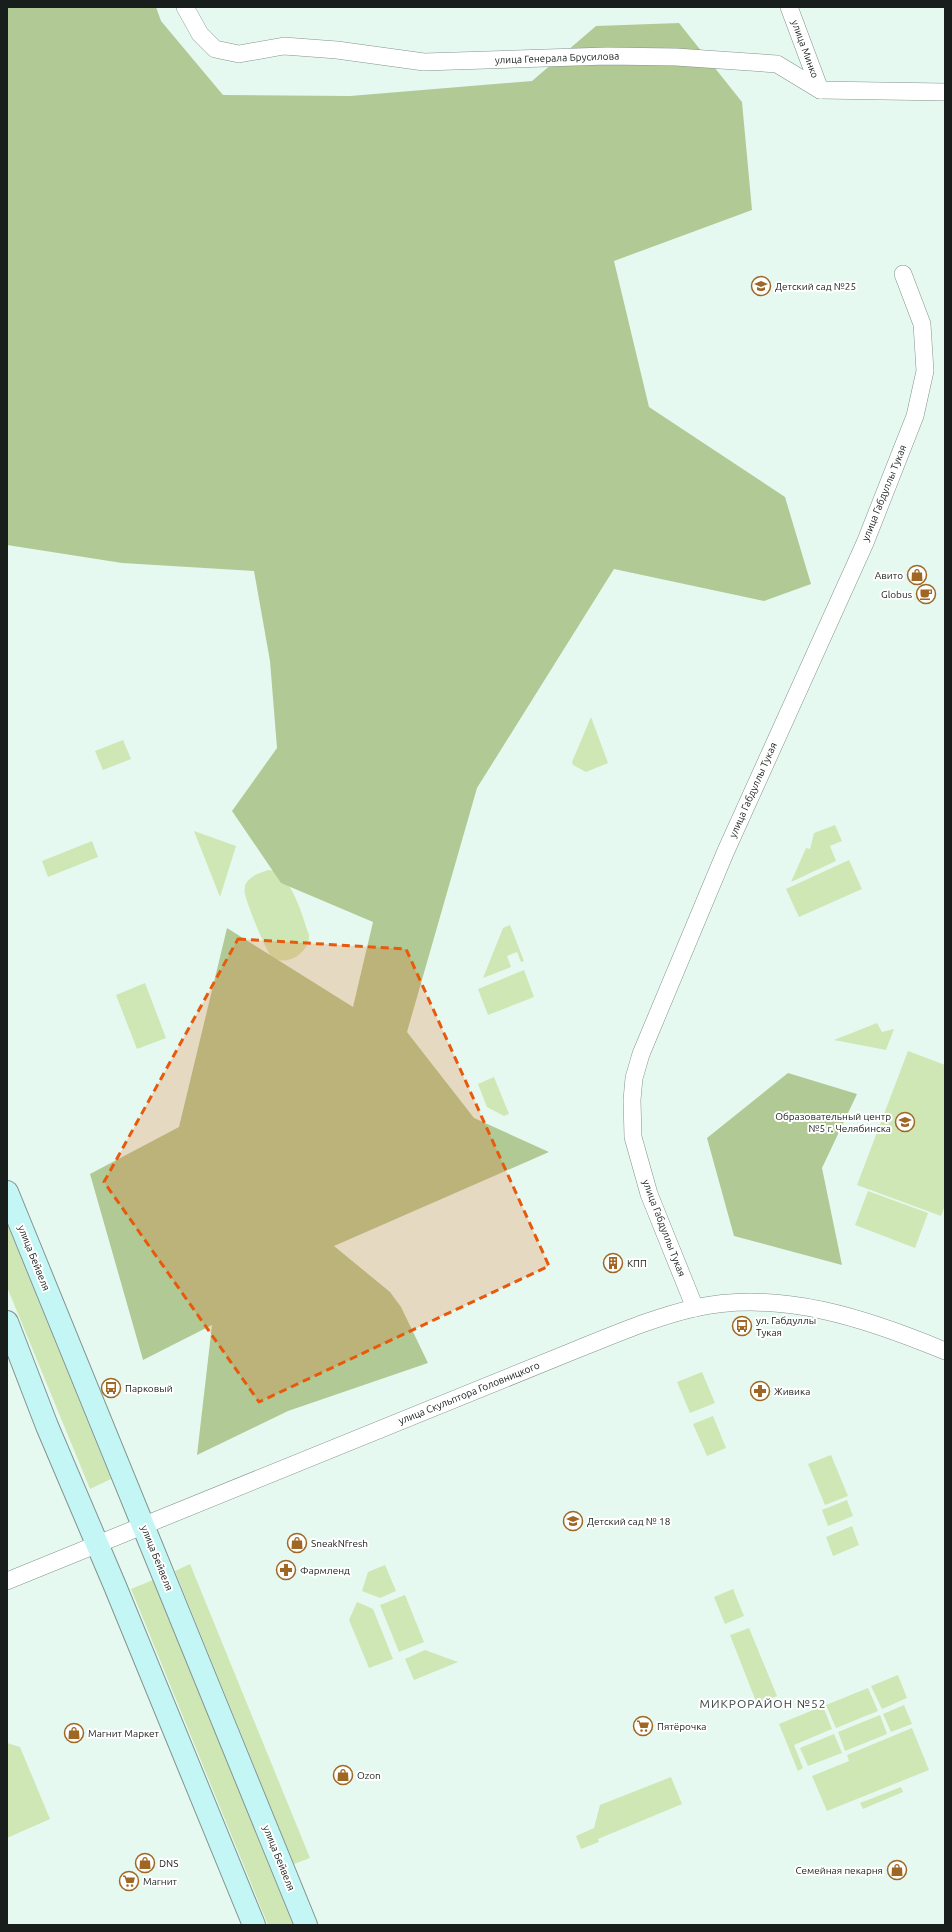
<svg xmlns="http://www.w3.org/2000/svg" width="952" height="1932" font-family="Ubuntu,sans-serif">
  <rect width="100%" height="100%" fill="#e6f9f1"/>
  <!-- green -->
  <g fill="#cfe7b4">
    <polygon points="591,717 608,763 586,772 573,765 572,762"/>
    <polygon points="123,740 131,759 103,770 95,751"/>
    <polygon points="835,825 842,841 830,846 836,861 791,882 806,848 810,849 814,833"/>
    <polygon points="194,831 236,846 220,897"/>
    <polygon points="92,841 98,857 48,877 42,861"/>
    <polygon points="849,860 862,889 799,917 786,889"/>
    <path d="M268,870C290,869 303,918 309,935C310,952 287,968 272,957C266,952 247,904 245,894C244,891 245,888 245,885C249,876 260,873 268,870Z"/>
    <polygon points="510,925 524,961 521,962 517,952 507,956 511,967 483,978 503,928"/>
    <polygon points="524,970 534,997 488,1015 478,989"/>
    <polygon points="145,983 166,1038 137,1049 116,995"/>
    <polygon points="877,1023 882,1032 894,1029 886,1050 834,1040"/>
    <polygon points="908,1051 945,1065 945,1205 941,1216 857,1185"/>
    <polygon points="494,1077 509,1114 504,1116 487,1107 478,1084"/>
    <polygon points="868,1191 928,1213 915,1248 855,1225"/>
    <polygon points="7,1224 111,1479 90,1489 7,1287"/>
    <polygon points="702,1372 715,1403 690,1413 677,1382"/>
    <polygon points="713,1416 726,1448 707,1456 693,1424"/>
    <polygon points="831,1455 848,1496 825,1505 808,1464"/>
    <polygon points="847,1500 853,1516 828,1526 822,1510"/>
    <polygon points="852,1526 859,1545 833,1556 826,1537"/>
    <polygon points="190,1564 310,1858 294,1864 175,1571"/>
    <polygon points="385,1565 396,1591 380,1598 362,1591 368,1572"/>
    <polygon points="153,1580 293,1925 268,1925 131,1589"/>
    <polygon points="733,1589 744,1616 725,1624 714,1597"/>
    <polygon points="405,1595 424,1642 399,1652 380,1605"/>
    <polygon points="357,1602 373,1609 393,1659 369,1668 349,1620"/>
    <polygon points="749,1628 777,1696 757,1704 730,1635"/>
    <polygon points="425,1650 458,1662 414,1680 405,1659"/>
    <polygon points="898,1675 907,1698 882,1709 871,1686"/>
    <polygon points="868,1688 878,1711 836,1728 826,1705"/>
    <polygon points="904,1705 912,1724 891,1732 883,1714"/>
    <polygon points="823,1706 832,1729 794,1745 803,1768 798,1771 779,1724"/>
    <polygon points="880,1715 887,1734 845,1751 838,1732"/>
    <polygon points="912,1728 929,1770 827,1811 812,1776 849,1761 847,1755"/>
    <polygon points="834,1734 842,1753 808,1766 800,1748"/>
    <polygon points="7,1743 20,1747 50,1819 7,1838"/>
    <polygon points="671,1777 682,1804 598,1839 599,1842 581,1849 576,1836 594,1828 600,1805"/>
    <polygon points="901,1787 903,1792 863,1809 860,1803"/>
  </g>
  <!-- forest -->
  <g fill="#b1ca95">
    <polygon points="7,7 156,7 161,21 223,95 350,96 532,81 596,26 679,23 742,102 752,210 614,261 649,407 785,497 811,584 764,601 614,569 477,788 407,1032 474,1118 549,1152 334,1246 390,1292 401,1307 428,1363 288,1411 197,1455 212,1325 143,1360 90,1174 179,1127 227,928 353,1007 373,922 281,883 232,811 277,748 270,661 254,571 122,563 7,545"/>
    <polygon points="788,1073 857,1094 822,1168 842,1265 734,1236 707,1138"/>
  </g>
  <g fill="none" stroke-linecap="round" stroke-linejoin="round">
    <defs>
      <g id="minor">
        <polyline points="185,7 200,34 215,49 239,54 284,46 337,50 424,62 607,56 676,57 777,64 820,90 945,92"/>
        <polyline points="789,7 820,90"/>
        <polyline points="695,1308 649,1194 633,1137 632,1100 634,1078 641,1054 725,853 865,543 915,416 925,371 922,324 903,274"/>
        <path d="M7,1581L578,1349C616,1334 655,1317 695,1308C780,1289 868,1319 945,1351"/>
      </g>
      <g id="secondary">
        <polyline points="7,1192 306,1925"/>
        <polyline points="7,1322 47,1426 115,1586 254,1925"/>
      </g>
    </defs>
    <!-- minor casing -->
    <use href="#minor" stroke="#83948d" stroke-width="18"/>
    <!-- secondary casing -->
    <use href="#secondary" stroke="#83948d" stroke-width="24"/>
    <!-- minor -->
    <use href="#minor" stroke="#fff" stroke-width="17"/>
    <!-- secondary -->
    <use href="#secondary" stroke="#c3f6f4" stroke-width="22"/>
  </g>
  <!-- marked area -->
  <path fill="#e8590c" fill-opacity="0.2" stroke="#e8590c" stroke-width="3" stroke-dasharray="8 5" stroke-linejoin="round" d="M238,939L406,949L549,1266L259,1402L104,1182Z"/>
  <!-- icons -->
  <defs>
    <symbol id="school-ring" viewBox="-11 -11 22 22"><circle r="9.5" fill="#fff" stroke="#9f6624" stroke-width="1.5"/><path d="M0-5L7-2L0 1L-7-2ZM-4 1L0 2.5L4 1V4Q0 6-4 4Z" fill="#9f6624"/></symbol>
    <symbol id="shop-ring" viewBox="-11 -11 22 22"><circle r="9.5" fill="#fff" stroke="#9f6624" stroke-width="1.5"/><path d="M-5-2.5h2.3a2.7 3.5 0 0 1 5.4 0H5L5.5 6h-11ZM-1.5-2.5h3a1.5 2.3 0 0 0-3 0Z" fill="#9f6624"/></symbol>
    <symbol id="cafe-ring" viewBox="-11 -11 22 22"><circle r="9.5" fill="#fff" stroke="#9f6624" stroke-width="1.5"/><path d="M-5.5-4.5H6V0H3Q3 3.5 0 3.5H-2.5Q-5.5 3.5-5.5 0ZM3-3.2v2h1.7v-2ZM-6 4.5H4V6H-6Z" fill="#9f6624"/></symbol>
    <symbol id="building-ring" viewBox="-11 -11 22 22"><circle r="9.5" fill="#fff" stroke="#9f6624" stroke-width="1.5"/><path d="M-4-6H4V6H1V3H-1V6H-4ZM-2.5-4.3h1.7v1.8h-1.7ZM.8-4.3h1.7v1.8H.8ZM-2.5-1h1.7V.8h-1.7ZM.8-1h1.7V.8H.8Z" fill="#9f6624"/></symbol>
    <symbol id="bus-ring" viewBox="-11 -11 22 22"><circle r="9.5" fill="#fff" stroke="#9f6624" stroke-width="1.5"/><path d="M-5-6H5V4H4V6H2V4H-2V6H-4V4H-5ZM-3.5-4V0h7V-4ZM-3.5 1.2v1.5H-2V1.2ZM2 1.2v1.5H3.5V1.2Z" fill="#9f6624"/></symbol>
    <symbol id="pharmacy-ring" viewBox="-11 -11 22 22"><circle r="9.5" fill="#fff" stroke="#9f6624" stroke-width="1.5"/><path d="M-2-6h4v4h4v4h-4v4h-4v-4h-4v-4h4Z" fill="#9f6624"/></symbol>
    <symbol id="supermarket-ring" viewBox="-11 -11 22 22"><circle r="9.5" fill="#fff" stroke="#9f6624" stroke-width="1.5"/><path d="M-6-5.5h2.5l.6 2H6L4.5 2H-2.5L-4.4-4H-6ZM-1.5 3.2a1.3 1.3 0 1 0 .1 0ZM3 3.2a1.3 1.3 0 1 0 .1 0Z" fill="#9f6624"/></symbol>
  </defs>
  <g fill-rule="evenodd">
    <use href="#school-ring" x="750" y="275" width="22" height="22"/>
    <use href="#shop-ring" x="906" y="564" width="22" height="22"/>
    <use href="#cafe-ring" x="915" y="583" width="22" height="22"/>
    <use href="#school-ring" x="894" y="1111" width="22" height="22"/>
    <use href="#building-ring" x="602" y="1252" width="22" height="22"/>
    <use href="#bus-ring" x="731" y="1315" width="22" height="22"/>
    <use href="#bus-ring" x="100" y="1377" width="22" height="22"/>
    <use href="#pharmacy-ring" x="749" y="1380" width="22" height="22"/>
    <use href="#school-ring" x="562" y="1510" width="22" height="22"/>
    <use href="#shop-ring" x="286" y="1532" width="22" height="22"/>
    <use href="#pharmacy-ring" x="275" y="1559" width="22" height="22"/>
    <use href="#supermarket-ring" x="632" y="1715" width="22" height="22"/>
    <use href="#shop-ring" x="63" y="1722" width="22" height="22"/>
    <use href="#shop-ring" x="332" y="1764" width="22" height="22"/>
    <use href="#shop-ring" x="134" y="1852" width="22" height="22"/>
    <use href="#shop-ring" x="886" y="1859" width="22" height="22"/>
    <use href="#supermarket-ring" x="118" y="1870" width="22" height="22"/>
  </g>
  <g text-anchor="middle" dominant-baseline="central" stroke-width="4" stroke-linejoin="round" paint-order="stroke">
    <!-- street labels -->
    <g font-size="10" fill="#181e1c" stroke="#fff">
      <text transform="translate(805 49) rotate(70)">улица Минко</text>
      <text transform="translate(557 58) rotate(-2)">улица Генерала Брусилова</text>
      <text transform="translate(884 493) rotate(-68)">улица Габдуллы Тукая</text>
      <text transform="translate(753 790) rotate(-66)">улица Габдуллы Тукая</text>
      <text transform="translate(664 1228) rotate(69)">улица Габдуллы Тукая</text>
      <text transform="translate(34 1258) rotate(68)">улица Бейвеля</text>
      <text transform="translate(469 1393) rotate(-22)">улица Скульптора Головницкого</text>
      <text transform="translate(157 1558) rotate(68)">улица Бейвеля</text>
      <text transform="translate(279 1858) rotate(68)">улица Бейвеля</text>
    </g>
    <!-- poi labels -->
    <g font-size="10" fill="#181e1c" stroke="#fff" text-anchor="start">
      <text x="775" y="286">Детский сад №25</text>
      <text x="903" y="575" text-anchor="end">Авито</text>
      <text x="912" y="594" text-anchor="end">Globus</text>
      <text x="891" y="1116" text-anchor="end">Образовательный центр<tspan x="891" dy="12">№5 г. Челябинска</tspan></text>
      <text x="627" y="1263">КПП</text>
      <text x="756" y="1320">ул. Габдуллы<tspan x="756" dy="12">Тукая</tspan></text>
      <text x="125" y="1388">Парковый</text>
      <text x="774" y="1391">Живика</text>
      <text x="587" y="1521">Детский сад № 18</text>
      <text x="311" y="1543">SneakNfresh</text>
      <text x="300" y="1570">Фармленд</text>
      <text x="657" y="1726">Пятёрочка</text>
      <text x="88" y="1733">Магнит Маркет</text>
      <text x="357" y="1775">Ozon</text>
      <text x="159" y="1863">DNS</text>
      <text x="883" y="1870" text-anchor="end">Семейная пекарня</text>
      <text x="143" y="1881">Магнит</text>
    </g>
    <!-- quarter labels -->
    <g font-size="12" letter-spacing="1" fill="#374640" stroke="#fff">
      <text x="763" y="1703">МИКРОРАЙОН №52</text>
    </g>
  </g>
  <!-- border -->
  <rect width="952" height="1932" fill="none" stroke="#181e1c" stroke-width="16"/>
</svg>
